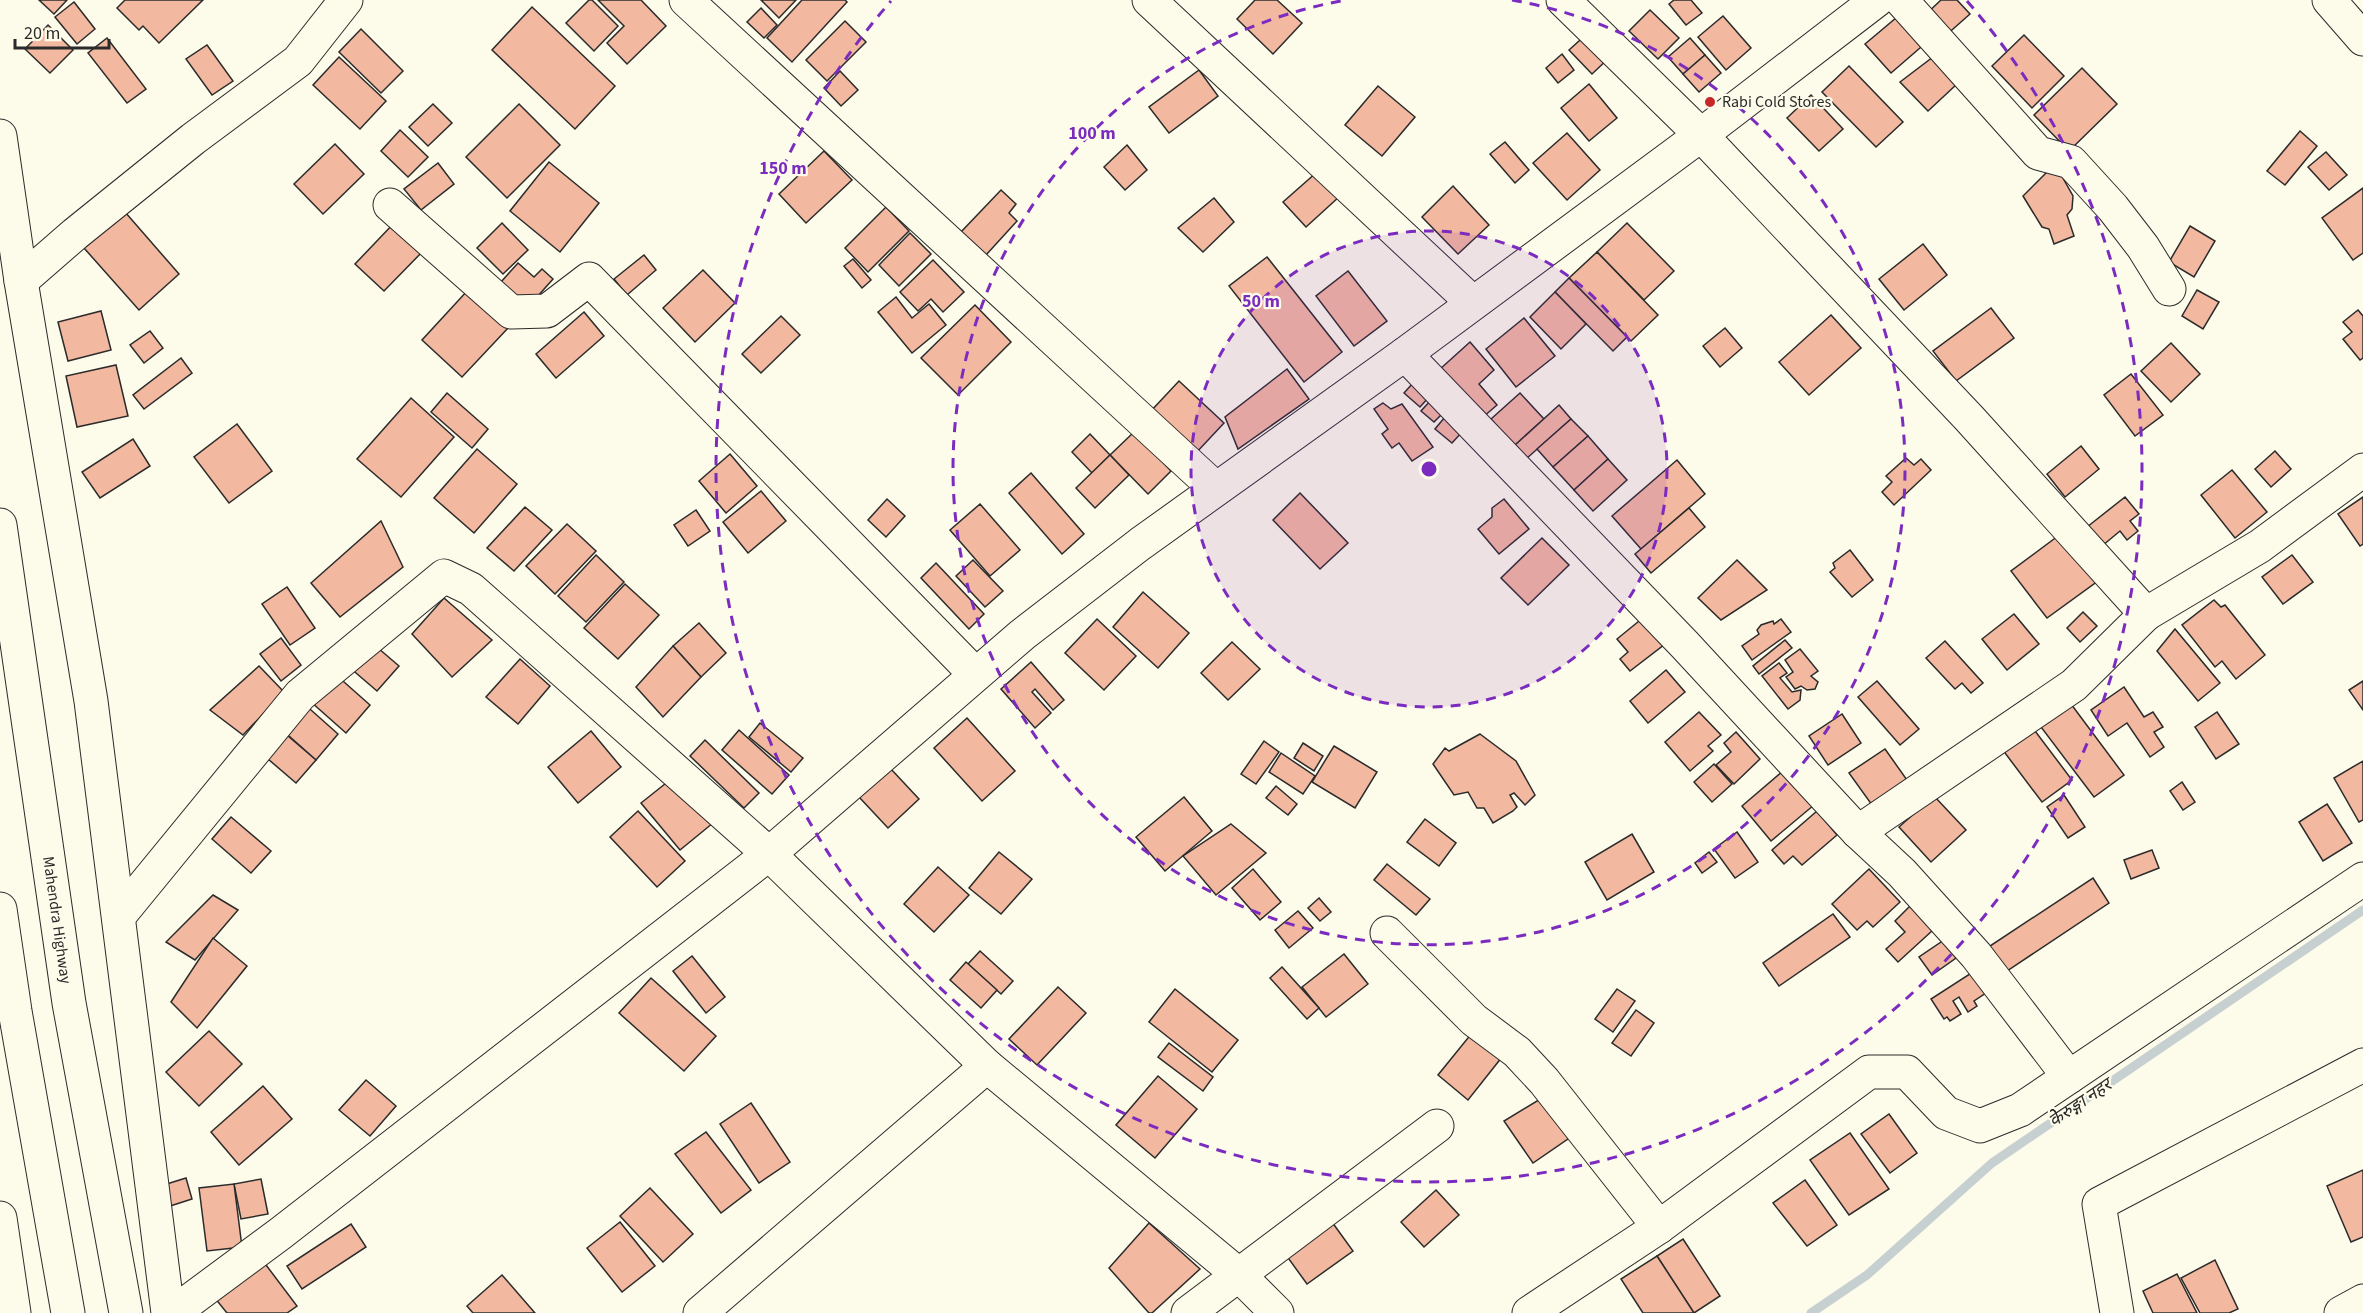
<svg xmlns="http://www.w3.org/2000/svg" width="2363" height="1313" font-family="'Source Sans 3','Noto Sans Devanagari',sans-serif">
  <rect width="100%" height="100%" fill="#fdfbea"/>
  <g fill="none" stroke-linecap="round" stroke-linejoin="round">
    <!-- stream -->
    <polyline stroke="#c7d0d0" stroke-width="9" points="1811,1313 1867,1275 1992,1163 2363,910"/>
  </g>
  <!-- building -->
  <g fill="#f2b8a0" stroke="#2b2b2b" stroke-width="1.5">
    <polygon points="39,0 67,0 54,14"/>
    <polygon points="125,0 203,0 159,43 143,26 139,30 117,8"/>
    <polygon points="589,0 592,0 618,26 594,51 566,23"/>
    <polygon points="598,0 641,0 666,26 627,64 607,43 624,26"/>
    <polygon points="761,0 796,0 779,18"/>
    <polygon points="802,0 845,0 847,2 792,62 767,38"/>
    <polygon points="1255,0 1277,0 1302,23 1273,54 1237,19"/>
    <polygon points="1674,0 1691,0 1702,13 1686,25 1669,4"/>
    <polygon points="1941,0 1957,0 1970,14 1944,37 1924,16"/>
    <polygon points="74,2 95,29 77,44 55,17"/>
    <polygon points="532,7 615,86 575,129 492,50"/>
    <polygon points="1909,7 1935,35 1891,73 1865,44"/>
    <polygon points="761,8 777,25 764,38 747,22"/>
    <polygon points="1650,10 1679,38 1658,59 1629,31"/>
    <polygon points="1723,16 1751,48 1726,70 1698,37"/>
    <polygon points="845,21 866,42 827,81 806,60"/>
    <polygon points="48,25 73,50 50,73 25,49"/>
    <polygon points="361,29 403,71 381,93 339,52"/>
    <polygon points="1589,32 1611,56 1592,74 1569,50"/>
    <polygon points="2024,35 2064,76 2032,108 1992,66"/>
    <polygon points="107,38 146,89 127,103 88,53"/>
    <polygon points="1690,38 1705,55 1683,74 1668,57"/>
    <polygon points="207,45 233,81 212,95 186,59"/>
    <polygon points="1562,54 1574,70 1558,83 1546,68"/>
    <polygon points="1705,55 1721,73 1699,92 1683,74"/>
    <polygon points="339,57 386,101 360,129 313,85"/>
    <polygon points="1933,57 1957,84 1928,111 1900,82"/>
    <polygon points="1849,66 1903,122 1876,147 1822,92"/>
    <polygon points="2082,68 2117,104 2069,151 2034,115"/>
    <polygon points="1199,70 1218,96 1169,133 1149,107"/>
    <polygon points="840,71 858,90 841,106 824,88"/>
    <polygon points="1589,84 1617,118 1589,141 1561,108"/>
    <polygon points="1378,86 1415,117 1382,156 1345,125"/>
    <polygon points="1811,95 1843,129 1819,151 1787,118"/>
    <polygon points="433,104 452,123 428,146 409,127"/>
    <polygon points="519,104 560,145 507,198 466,157"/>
    <polygon points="400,130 428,157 408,177 381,151"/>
    <polygon points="2300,131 2317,146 2285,185 2267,171"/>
    <polygon points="1567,133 1600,170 1567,200 1533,163"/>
    <polygon points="1505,142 1529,170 1515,183 1490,154"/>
    <polygon points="335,144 364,174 323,214 294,184"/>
    <polygon points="1127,145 1147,170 1125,190 1104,167"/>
    <polygon points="824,151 852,180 806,223 779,194"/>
    <polygon points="2326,152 2347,175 2329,190 2308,167"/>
    <polygon points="549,162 599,203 560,252 510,211"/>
    <polygon points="438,163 454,184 421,210 404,189"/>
    <polygon points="2055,164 2073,196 2072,209 2067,215 2074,236 2054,244 2049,229 2042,227 2023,196"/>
    <polygon points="1317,172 1340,196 1306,227 1283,202"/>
    <polygon points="1453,186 1489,225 1458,254 1422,217"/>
    <polygon points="2363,188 2363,253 2353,260 2322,218"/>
    <polygon points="1001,190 1016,204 1009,213 1017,221 986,255 961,232"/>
    <polygon points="1214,198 1234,222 1203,252 1178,228"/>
    <polygon points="886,207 909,231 868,272 845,248"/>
    <polygon points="125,212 179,274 139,310 84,248"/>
    <polygon points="395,222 424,250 384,291 355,264"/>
    <polygon points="502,223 528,250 503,274 477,248"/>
    <polygon points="1627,223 1674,271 1644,300 1597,252"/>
    <polygon points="2190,226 2215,241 2194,277 2169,262"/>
    <polygon points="910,233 931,254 899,286 879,265"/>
    <polygon points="1923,244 1947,275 1904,310 1879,279"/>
    <polygon points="1597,252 1658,315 1631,341 1569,278"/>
    <polygon points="644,255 656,270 627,295 614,279"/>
    <polygon points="1267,257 1342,352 1304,382 1229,286"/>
    <polygon points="853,259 871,280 862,288 844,266"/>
    <polygon points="933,260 964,292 943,312 931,299 918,311 900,292"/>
    <polygon points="518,263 534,277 542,269 553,279 529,306 501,282"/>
    <polygon points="703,270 735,303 695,342 663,308"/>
    <polygon points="1348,271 1387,321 1354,346 1316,296"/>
    <polygon points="1569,278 1627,337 1613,351 1555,292"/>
    <polygon points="468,290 509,327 462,377 422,340"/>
    <polygon points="2197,290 2219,302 2203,329 2182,316"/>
    <polygon points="1555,292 1586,324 1561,349 1530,317"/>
    <polygon points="896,297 912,318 929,304 946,325 912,353 878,312"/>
    <polygon points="975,305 1011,342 958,395 921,358"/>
    <polygon points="1991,308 2014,338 1956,381 1933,351"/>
    <polygon points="2358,310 2363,316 2363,358 2360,360 2343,339 2352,332 2343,322"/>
    <polygon points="101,311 111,350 68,361 58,322"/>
    <polygon points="584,312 604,336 556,378 536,354"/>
    <polygon points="1831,315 1861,348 1809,395 1779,362"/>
    <polygon points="781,316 800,335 761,373 742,354"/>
    <polygon points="1524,318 1555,356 1516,387 1486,349"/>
    <polygon points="1725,328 1742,348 1720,367 1703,346"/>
    <polygon points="150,331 163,348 144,363 130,345"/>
    <polygon points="1470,342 1494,370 1479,384 1497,405 1482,418 1439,370"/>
    <polygon points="2171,343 2200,374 2171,402 2141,371"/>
    <polygon points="181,358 192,373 144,409 133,395"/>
    <polygon points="116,365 128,416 77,427 66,376"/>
    <polygon points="1287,369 1309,399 1238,449 1225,417"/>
    <polygon points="2131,374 2163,415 2135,436 2104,395"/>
    <polygon points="1179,381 1224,423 1195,454 1150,412"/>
    <polygon points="1413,383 1429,397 1420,407 1404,393"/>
    <polygon points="447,393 488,429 472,448 431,412"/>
    <polygon points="1520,393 1544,419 1514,446 1491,419"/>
    <polygon points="411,398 454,437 401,497 357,459"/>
    <polygon points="1431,400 1444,412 1434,422 1421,411"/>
    <polygon points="1383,403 1391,409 1402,404 1433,447 1412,461 1399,443 1392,448 1382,434 1388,429 1374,409"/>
    <polygon points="1559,405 1571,419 1526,459 1514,446"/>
    <polygon points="1445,417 1462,432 1452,443 1435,429"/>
    <polygon points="1571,419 1588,436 1553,467 1537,449"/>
    <polygon points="237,424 272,471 229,503 194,457"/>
    <polygon points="1134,432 1171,471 1148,494 1110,455"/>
    <polygon points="1090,434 1110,455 1092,473 1072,452"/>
    <polygon points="1588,436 1608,459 1574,490 1553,467"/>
    <polygon points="133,439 150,466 100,498 82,472"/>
    <polygon points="2081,446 2099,469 2065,497 2047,474"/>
    <polygon points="477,449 517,484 474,533 434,498"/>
    <polygon points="2275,451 2291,469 2271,487 2255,469"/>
    <polygon points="730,454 757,486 726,513 699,481"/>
    <polygon points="1110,455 1129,475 1095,508 1076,488"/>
    <polygon points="1906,458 1914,465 1921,459 1931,470 1894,505 1882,492 1892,482 1886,476"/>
    <polygon points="1608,459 1627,480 1593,511 1574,490"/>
    <polygon points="1677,460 1705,494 1641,549 1612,516"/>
    <polygon points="2232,470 2267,512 2235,538 2201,495"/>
    <polygon points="1031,473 1084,534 1062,554 1009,493"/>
    <polygon points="761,491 786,521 748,553 723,522"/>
    <polygon points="1300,493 1348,543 1320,569 1273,520"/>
    <polygon points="2125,497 2139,514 2130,521 2138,531 2127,540 2120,531 2102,546 2087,527"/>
    <polygon points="2363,497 2363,544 2360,546 2338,514"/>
    <polygon points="887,499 905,516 886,537 868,520"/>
    <polygon points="1504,499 1529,529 1499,554 1478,529 1492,517 1492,508"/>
    <polygon points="980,504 1020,550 990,576 950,530"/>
    <polygon points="525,507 552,530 514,571 487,548"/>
    <polygon points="1689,508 1705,527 1651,573 1635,554"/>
    <polygon points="696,510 710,531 688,546 674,525"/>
    <polygon points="381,521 403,567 340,617 311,583"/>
    <polygon points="567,524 596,551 555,594 526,566"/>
    <polygon points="2066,530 2102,578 2047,618 2011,571"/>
    <polygon points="1542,538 1569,565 1528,605 1501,578"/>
    <polygon points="1850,550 1873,580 1852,597 1830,572 1835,568 1833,563"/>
    <polygon points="596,555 624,582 586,622 558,596"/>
    <polygon points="2292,555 2313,582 2283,604 2262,577"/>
    <polygon points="973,560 1003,591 985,607 956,576"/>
    <polygon points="1737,560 1767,590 1721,620 1698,598"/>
    <polygon points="936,563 984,614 969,629 921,578"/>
    <polygon points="625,584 659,615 618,659 584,628"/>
    <polygon points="287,587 315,628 290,645 262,604"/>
    <polygon points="1143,592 1189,633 1158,668 1113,627"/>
    <polygon points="444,598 492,640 452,677 412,634"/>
    <polygon points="2214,600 2221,607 2225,605 2265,655 2236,679 2222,661 2215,667 2182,625"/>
    <polygon points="2083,612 2097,626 2080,642 2067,628"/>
    <polygon points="2014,614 2039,644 2007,670 1982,639"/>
    <polygon points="1644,617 1665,644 1630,671 1620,659 1628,652 1617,639"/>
    <polygon points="1097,619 1136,656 1104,690 1065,653"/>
    <polygon points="1781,619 1791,632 1752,660 1742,646 1759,634 1757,630 1761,625 1773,621 1774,624"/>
    <polygon points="699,623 726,653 701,677 673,646"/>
    <polygon points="2175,629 2220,683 2198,701 2157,651"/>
    <polygon points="281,638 301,665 281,681 260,654"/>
    <polygon points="1785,640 1792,648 1759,674 1753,666"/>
    <polygon points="1945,641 1983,683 1971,693 1962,683 1955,689 1926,658"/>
    <polygon points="371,642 399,666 377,691 349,667"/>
    <polygon points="1232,642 1260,669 1228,700 1201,673"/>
    <polygon points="673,646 701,677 663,717 636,687"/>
    <polygon points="1800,649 1818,671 1811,676 1818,682 1815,689 1807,690 1801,686 1795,689 1786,677 1793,672 1785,660"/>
    <polygon points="520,659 550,686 518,724 486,697"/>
    <polygon points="1031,662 1064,700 1053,710 1035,689 1032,692 1051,713 1035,728 1001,689"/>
    <polygon points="1779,663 1787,673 1780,678 1792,692 1801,690 1800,700 1788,709 1762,676"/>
    <polygon points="259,666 284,692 243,735 210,710"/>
    <polygon points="1666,670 1685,692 1648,723 1630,701"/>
    <polygon points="335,674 370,705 346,733 311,702"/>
    <polygon points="1877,681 1919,729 1900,745 1858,697"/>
    <polygon points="2363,681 2363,710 2349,690"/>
    <polygon points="2124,687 2144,717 2153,712 2163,727 2154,732 2164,747 2150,757 2127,723 2108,736 2091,710"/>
    <polygon points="302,702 338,734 316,760 280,728"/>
    <polygon points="2071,704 2124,775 2094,797 2041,727"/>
    <polygon points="1699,712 1721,735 1708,746 1713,751 1690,771 1665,742"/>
    <polygon points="2217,712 2239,744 2216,759 2195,727"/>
    <polygon points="1842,714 1861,743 1828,765 1809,736"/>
    <polygon points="967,718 1015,771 982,801 934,748"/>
    <polygon points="760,723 803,758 791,772 749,737"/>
    <polygon points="2029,723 2072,780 2042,802 1999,745"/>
    <polygon points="281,730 316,760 296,783 261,753"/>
    <polygon points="739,730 789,775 772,794 722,750"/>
    <polygon points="591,731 621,767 578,803 548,767"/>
    <polygon points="1736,732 1760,759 1734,784 1716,765 1731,752 1724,743"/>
    <polygon points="1480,734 1516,761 1535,795 1525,805 1514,793 1510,795 1517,807 1513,811 1493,823 1484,808 1477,808 1468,792 1454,795 1433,764 1445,748 1449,751"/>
    <polygon points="705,740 759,793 744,808 690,756"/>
    <polygon points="1264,741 1279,752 1256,784 1241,774"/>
    <polygon points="1303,743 1323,756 1314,771 1294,758"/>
    <polygon points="1334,746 1377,772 1355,808 1312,782"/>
    <polygon points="1885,749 1907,780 1872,805 1849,773"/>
    <polygon points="1281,753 1315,776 1303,794 1269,772"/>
    <polygon points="2363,761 2363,820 2359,822 2334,778"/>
    <polygon points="1714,764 1732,784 1712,802 1694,782"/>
    <polygon points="1791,764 1820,800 1771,841 1742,806"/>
    <polygon points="890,768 919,799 888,828 859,797"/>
    <polygon points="675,776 713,823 680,850 641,803"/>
    <polygon points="2182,782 2195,802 2183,810 2170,791"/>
    <polygon points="1276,786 1297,804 1288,815 1266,798"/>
    <polygon points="2064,795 2085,827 2068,838 2047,807"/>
    <polygon points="1934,796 1966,830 1931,862 1899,827"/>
    <polygon points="1184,797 1212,831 1165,871 1136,837"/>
    <polygon points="2327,804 2352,843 2323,861 2299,822"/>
    <polygon points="638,811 685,861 657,887 610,837"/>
    <polygon points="1817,811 1837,835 1802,865 1793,856 1784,864 1772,850"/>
    <polygon points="231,817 271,851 251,873 212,839"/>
    <polygon points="1425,819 1456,843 1439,866 1407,842"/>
    <polygon points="1231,824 1266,853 1216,895 1183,856"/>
    <polygon points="1737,832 1758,862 1735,878 1714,849"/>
    <polygon points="1632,834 1654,872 1607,900 1585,862"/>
    <polygon points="2152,850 2159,868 2131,879 2124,860"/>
    <polygon points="999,852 1032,879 1001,914 969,888"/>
    <polygon points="1709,852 1717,862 1702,873 1695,863"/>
    <polygon points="1387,864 1430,899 1416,915 1374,880"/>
    <polygon points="938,867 969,895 934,932 904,904"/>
    <polygon points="1253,869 1281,902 1260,920 1232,888"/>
    <polygon points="1869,869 1900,902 1873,927 1867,921 1857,930 1832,904"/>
    <polygon points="2093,878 2109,903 2004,973 1987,948"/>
    <polygon points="213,895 238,910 195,960 166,942"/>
    <polygon points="1319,898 1331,912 1320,921 1308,908"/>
    <polygon points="1910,906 1933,930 1898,962 1886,949 1905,932 1895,921"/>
    <polygon points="1298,911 1313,928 1289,948 1275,930"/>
    <polygon points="1833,914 1850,937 1779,986 1763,963"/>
    <polygon points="213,938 247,966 197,1028 171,1002"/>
    <polygon points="1944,940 1956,958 1932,975 1919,957"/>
    <polygon points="980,951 1013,981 1001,994 968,964"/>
    <polygon points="1344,954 1368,984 1326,1017 1302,987"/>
    <polygon points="692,956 725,997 706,1013 673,971"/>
    <polygon points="966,962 997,990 981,1008 950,980"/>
    <polygon points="1282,967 1319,1008 1307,1019 1270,978"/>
    <polygon points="1979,968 1992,989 1974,1001 1977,1006 1968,1012 1959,997 1953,1001 1961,1014 1950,1021 1947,1017 1944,1019 1931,999"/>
    <polygon points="651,978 716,1036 684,1071 619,1013"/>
    <polygon points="1058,987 1086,1013 1037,1065 1009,1039"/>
    <polygon points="1175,989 1238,1040 1212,1072 1149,1022"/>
    <polygon points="1617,989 1635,1001 1613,1032 1595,1019"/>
    <polygon points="1636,1010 1654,1023 1631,1056 1612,1043"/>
    <polygon points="209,1031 242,1064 199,1106 166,1072"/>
    <polygon points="1472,1033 1502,1057 1468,1100 1438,1075"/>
    <polygon points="1169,1043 1213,1077 1203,1091 1158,1057"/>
    <polygon points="1158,1076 1197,1109 1155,1158 1116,1125"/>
    <polygon points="366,1080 396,1106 370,1136 339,1110"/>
    <polygon points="263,1086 292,1119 239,1165 211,1132"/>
    <polygon points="1547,1095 1578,1132 1533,1163 1504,1121"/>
    <polygon points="751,1103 790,1162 759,1183 720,1124"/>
    <polygon points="1889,1114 1917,1153 1890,1173 1861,1134"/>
    <polygon points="706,1132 751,1190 721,1213 675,1154"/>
    <polygon points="1850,1133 1889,1189 1849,1215 1810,1160"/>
    <polygon points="2363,1170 2363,1237 2351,1242 2327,1186"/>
    <polygon points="186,1178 192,1199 164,1208 157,1187"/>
    <polygon points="261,1179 268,1214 241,1219 234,1184"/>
    <polygon points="1805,1180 1837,1225 1807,1246 1773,1203"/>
    <polygon points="234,1184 242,1247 207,1251 199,1188"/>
    <polygon points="650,1188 693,1234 663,1262 620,1216"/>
    <polygon points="1436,1190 1459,1215 1424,1247 1401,1222"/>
    <polygon points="620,1222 655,1266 622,1292 587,1248"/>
    <polygon points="1332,1222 1353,1251 1307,1284 1286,1255"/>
    <polygon points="1149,1223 1200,1269 1152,1313 1149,1313 1109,1268"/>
    <polygon points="351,1224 366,1247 302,1289 287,1266"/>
    <polygon points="1683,1239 1720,1296 1694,1313 1657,1256"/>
    <polygon points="1657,1256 1694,1313 1643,1313 1621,1279"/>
    <polygon points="2215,1260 2238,1309 2229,1313 2200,1313 2181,1278"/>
    <polygon points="263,1261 297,1306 287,1313 227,1313 214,1297"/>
    <polygon points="2177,1274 2197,1313 2153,1313 2143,1291"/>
    <polygon points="502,1275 535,1313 473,1313 467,1306"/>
  </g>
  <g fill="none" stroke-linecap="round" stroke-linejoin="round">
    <defs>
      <g id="minor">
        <polyline points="686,0 1216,489"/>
        <polyline points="1149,0 1473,303"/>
        <polyline points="1901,0 2038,153 2071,162 2113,208 2143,247 2169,289"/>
        <polyline points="2329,0 2363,39"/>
        <polyline points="0,136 21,281 91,701 168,1313"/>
        <polyline points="390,205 511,312 547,311 589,279 975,674"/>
        <polyline points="21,281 75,234 193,139 298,61 346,0"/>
        <polyline points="1405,354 1685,645 1858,832 2074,685 2146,614 1969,418 1701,135 1563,0"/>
        <polyline points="2146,614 2260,546 2363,470"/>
        <polyline points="1858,832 1902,873 1976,955 2069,1077"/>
        <polyline points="119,916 300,695 444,576 471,589 769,854 987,1066 1239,1275 1277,1313"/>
        <polyline points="1387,933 1474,1020 1517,1052 1544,1081 1659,1227"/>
        <polyline points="0,1218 14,1313"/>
        <polyline points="173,1313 281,1233 769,854 1022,635 1140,544 1405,354 1701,135 1877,0"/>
        <polyline points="700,1313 987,1066"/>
        <polyline points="1188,1313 1437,1126"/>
        <polyline points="1529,1313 1659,1227 1869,1072 1907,1072 1946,1113 1980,1126 2020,1110 2363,879"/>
        <polyline points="2117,1313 2099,1204 2363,1065"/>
        <polyline points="2341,1313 2363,1301"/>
      </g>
      <g id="highway">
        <polyline points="0,525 69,1003 126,1313"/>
        <polyline points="0,909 15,1011 68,1313"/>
      </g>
    </defs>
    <!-- minor casing -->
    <use href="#minor" stroke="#2b2b2b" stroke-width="35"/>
    <!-- highway casing -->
    <use href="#highway" stroke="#2b2b2b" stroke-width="35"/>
    <!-- minor -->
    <use href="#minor" stroke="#fdfbea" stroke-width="33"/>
    <!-- highway -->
    <use href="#highway" stroke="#fdfbea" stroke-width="33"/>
  </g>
  <!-- distance rings -->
  <circle cx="1429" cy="469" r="238" fill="#7b2cbf" fill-opacity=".12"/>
  <g fill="none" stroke="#7b2cbf" stroke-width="3" stroke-dasharray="10 8">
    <circle cx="1429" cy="469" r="238"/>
    <path d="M1512 0A476 476 0 1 1 1346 0"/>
    <path d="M1967 1A713 713 0 1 1 891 1"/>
  </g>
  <!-- markers -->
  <circle fill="#c62828" stroke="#fdfbea" stroke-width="2" cx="1710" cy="102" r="6"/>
  <g text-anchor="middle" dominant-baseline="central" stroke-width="4.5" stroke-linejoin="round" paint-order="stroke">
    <!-- poi labels -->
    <g font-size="16" fill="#2b2b2b" stroke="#fdfbea" text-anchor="start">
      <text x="1722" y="102">Rabi Cold Stores</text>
    </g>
    <!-- street labels -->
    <g font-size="16" fill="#2b2b2b" stroke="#fdfbea">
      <text transform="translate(57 920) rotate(82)">Mahendra Highway</text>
    </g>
    <!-- water labels -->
    <g font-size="18" font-style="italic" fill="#2b2b2b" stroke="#fdfbea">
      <text transform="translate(2080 1103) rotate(-34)">केेरुङ्गा नहर</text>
    </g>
  </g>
  <circle cx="1429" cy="469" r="9" fill="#7b2cbf" stroke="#fdfbea" stroke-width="3"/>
  <g font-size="18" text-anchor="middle" font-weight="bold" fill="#7b2cbf" stroke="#fdfbea" stroke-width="4.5" stroke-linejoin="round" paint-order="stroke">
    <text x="1092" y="139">100 m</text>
    <text x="783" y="174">150 m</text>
    <text x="1261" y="307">50 m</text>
  </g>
  <!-- scale -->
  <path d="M15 39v9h94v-9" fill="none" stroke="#2b2b2b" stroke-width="3"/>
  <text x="24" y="39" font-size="18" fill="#2b2b2b" stroke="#fdfbea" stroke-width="4.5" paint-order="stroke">20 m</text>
</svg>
